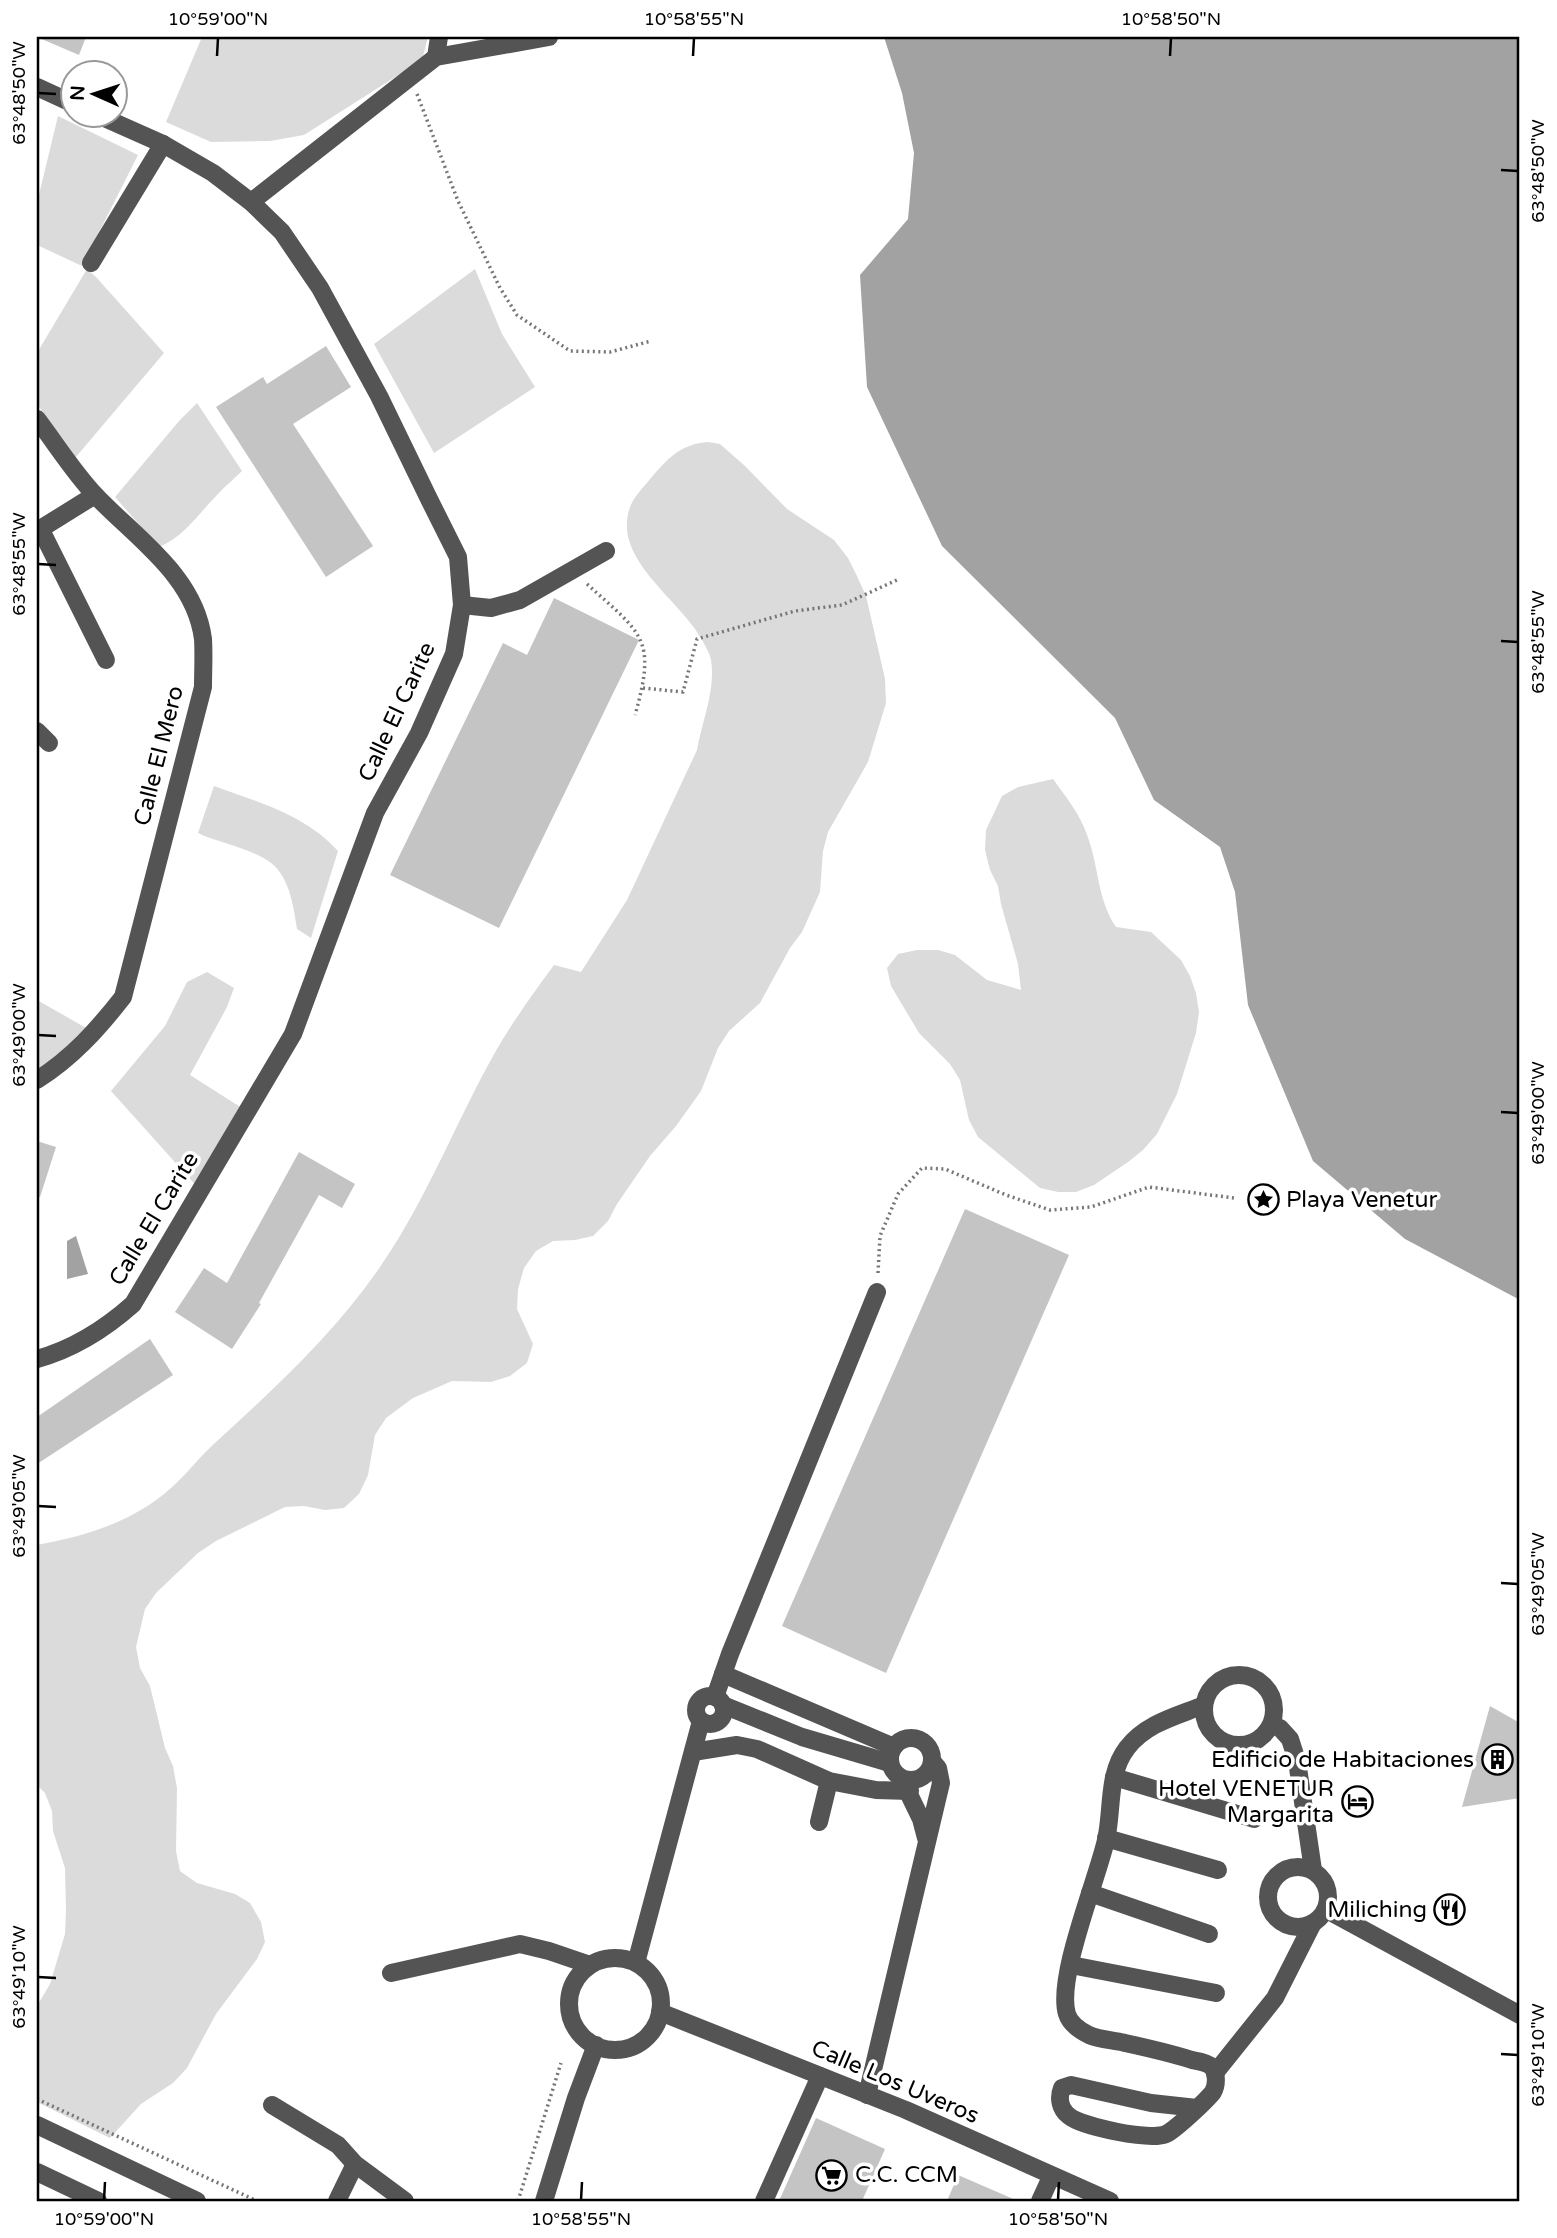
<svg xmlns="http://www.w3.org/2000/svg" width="1557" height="2238" font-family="'Varela Round',sans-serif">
  <rect width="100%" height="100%" fill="#fff"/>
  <!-- green -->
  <g fill="#dbdbdb">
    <polygon points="202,37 428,37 422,60 304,135 270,141 211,142 166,122"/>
    <polygon points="58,116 138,155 82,266 37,245 37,203"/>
    <polygon points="87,269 96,277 164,353 75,458 37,404 37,353"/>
    <polygon points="475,269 502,334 535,387 434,453 374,344"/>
    <path d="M197,403L242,471C234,479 225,486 217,495C198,514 185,536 159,547L115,497L180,420Z"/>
    <path d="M708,442L720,444L745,466L787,509L834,540L848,558L857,576L866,596L885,679L886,703L868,762L828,832L823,851L820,892L802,932L790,948L760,1003L729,1031L718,1048L701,1091L676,1126L650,1156L617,1204L608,1221L593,1236L575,1240L553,1241L536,1251L524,1268L518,1289L517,1309L533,1344L527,1363L510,1376L491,1382L452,1381L413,1398L386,1418L375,1435L368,1475L359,1494L344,1508L325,1510L304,1506L285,1507L216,1541L198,1553L156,1593L145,1609L136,1647L140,1668L150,1686L165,1748L173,1766L177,1788L176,1851L180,1871L197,1883L235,1894L250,1903L261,1922L265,1942L257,1959L216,2014L187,2068L173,2083L141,2104L110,2138L37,2102V2006L50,1984L65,1934L66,1910L65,1868L53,1831L52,1811L45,1793L37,1785V1545C86,1536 133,1522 171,1488C187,1474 200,1456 216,1442C274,1389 338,1330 382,1264C428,1197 457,1119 497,1049C514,1020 534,992 554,965L581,972L627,900L697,750C702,721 716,690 711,660C710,653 705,646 702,640C682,602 617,562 628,514C631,499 642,489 651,478C668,458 681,444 708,442Z"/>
    <path d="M1053,779C1066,797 1080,814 1087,835C1099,866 1097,899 1116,927L1151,932L1181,960L1190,976L1196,993L1199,1012L1196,1033L1177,1094L1157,1134L1143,1150L1128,1162L1094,1185L1076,1192H1058L1040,1188L978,1137L969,1120L960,1080L950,1064L919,1033L891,986L887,968L898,954L917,950H938L955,955L987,980L1021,990L1018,964L1001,904L998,886L990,870L985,850L986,830L1002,796L1018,787Z"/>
    <path d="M214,786C258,802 306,815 338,851L311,938L297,929C294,910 291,887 279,871C264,850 220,844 198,833Z"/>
    <polygon points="207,972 234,988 227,1007 190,1075 245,1110 199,1189 111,1091 165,1026 187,982"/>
    <polygon points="37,1000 95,1033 37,1079"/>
  </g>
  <!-- water -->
  <g fill="#a2a2a2">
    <polygon points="884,37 1520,37 1520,1300 1405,1239 1313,1161 1248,1005 1235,892 1220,847 1154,800 1115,718 942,546 867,387 860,275 908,219 914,153 902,93"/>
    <polygon points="76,1236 88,1274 67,1279 67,1241"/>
  </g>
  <!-- building -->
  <g fill="#c4c4c4">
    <polygon points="37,37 86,37 79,55"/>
    <polygon points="326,346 351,387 293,424 373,546 326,577 216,407 263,377 267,384"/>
    <polygon points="554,598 639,640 499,928 390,875 503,643 527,655"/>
    <polygon points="37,1141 56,1147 40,1197 37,1197"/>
    <polygon points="299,1152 355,1184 342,1208 319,1195 259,1303 261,1304 232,1349 175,1312 204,1268 227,1283"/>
    <polygon points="965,1209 1069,1255 886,1673 782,1626"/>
    <polygon points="150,1339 173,1375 37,1464 37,1417"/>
    <polygon points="1490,1706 1520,1723 1520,1798 1462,1807"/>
    <polygon points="816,2118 885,2149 862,2201 779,2201"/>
    <polygon points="958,2175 1018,2201 947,2201"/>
  </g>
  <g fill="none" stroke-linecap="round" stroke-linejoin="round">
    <!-- path -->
    <g stroke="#767676" stroke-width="3.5" stroke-dasharray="2 3.5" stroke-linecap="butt">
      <polyline points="417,94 458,201 500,288 517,315 570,351 610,352 651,341"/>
      <path d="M587,584C642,634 657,638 635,715"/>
      <polyline points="643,688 683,692 697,639 795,611 842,605 897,580"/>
      <polyline points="878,1273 880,1236 898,1194 922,1168 945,1169 1006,1195 1050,1210 1091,1207 1149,1187 1234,1198"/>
      <polyline points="37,2099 257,2201"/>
      <polyline points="518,2201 561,2063"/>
    </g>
    <!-- minor -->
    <g stroke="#545454" stroke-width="18">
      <polyline points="436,57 439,37"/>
      <polyline points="37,87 74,104"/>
      <polyline points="251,202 436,57 549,37"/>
      <polyline points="91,263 163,144"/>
      <path d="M37,419C56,444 74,473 96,496C136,538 195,576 203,639C204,655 203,671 203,687L123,997C98,1029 72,1058 37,1080"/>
      <polyline points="40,528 106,660"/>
      <polyline points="37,531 95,495"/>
      <polyline points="462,605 491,608 520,600 606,551"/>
      <polyline points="37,731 49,743"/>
      <path d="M37,1359C73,1349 105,1329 133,1304L293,1034L375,813L419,733L454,654L462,605L458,557L429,499L379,396L320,288L282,232L251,202L213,173L163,144L100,116"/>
      <polyline points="723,1674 894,1747"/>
      <circle cx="1239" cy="1710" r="35"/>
      <circle cx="710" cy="1710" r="14"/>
      <polyline points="715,1697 730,1654 877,1292"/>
      <polyline points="723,1705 802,1737 890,1763"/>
      <polyline points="1271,1725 1280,1728 1290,1739 1297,1761 1313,1870"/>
      <circle cx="911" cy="1759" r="21"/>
      <polyline points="693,1752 737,1745 757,1749 829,1781 876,1790 910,1791"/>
      <polyline points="1114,1777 1254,1819"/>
      <polyline points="904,1784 921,1819 926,1838"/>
      <polyline points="819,1822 829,1781"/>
      <polyline points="1106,1838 1218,1870"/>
      <circle cx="1298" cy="1897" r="30"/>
      <polyline points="1090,1893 1209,1934"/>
      <polyline points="1327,1910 1520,2015"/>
      <circle cx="615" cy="2004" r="46"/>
      <polyline points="636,1963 701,1721"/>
      <polyline points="1071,1965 1216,1993"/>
      <polyline points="391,1973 520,1944 549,1951 590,1965"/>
      <polyline points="660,2012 906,2110 1110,2201"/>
      <polyline points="1215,2073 1275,1998 1312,1925"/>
      <polyline points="867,2095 941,1783 938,1768 932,1761"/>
      <polyline points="272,2105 338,2145 355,2164 405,2201"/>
      <path d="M1197,2108L1151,2103L1071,2085L1062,2088C1058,2098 1060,2109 1069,2116C1082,2127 1151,2141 1166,2134C1175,2130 1207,2100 1213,2092C1217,2085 1217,2073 1212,2067C1207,2062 1198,2061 1192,2060C1170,2053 1148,2048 1125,2043C1114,2040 1100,2040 1089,2035C1079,2030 1070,2024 1067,2014C1056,1978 1097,1880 1106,1840C1113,1809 1107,1774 1127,1748C1146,1723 1177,1716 1204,1705"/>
      <polyline points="37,2125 197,2201"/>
      <polyline points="37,2172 98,2201"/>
      <polyline points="337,2201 355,2164"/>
      <polyline points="544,2201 576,2098 596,2045"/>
      <polyline points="764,2201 820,2076"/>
      <polyline points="1040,2201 1051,2177"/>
    </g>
  </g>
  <!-- ticks -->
  <path fill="none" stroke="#000" stroke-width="2.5" d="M217,56L218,38M693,56L694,38M1170,56L1171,38M38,93L56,94M1501,170L1518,171M38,564L56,565M1501,641L1518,642M38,1035L56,1036M1501,1112L1518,1113M38,1506L56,1507M1501,1583L1518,1584M38,1977L56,1978M1501,2054L1518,2055M104,2200L105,2182M581,2200L582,2182M1058,2200L1059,2182"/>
  <!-- icons -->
  <defs>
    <symbol id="sight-ring" viewBox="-11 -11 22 22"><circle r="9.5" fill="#fff" stroke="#000" stroke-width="1.5"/><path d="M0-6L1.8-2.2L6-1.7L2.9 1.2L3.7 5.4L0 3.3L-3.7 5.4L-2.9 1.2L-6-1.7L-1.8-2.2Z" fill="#000"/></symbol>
    <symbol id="building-ring" viewBox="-11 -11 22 22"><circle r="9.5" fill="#fff" stroke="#000" stroke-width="1.5"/><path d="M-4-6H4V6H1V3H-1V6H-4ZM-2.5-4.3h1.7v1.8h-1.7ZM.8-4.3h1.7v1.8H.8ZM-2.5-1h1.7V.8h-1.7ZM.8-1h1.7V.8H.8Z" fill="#000"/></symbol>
    <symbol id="hotel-ring" viewBox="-11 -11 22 22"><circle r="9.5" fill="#fff" stroke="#000" stroke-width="1.5"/><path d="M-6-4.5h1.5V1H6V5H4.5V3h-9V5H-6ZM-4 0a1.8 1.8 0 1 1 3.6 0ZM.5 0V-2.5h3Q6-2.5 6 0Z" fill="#000"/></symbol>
    <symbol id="restaurant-ring" viewBox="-11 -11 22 22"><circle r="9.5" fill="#fff" stroke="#000" stroke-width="1.5"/><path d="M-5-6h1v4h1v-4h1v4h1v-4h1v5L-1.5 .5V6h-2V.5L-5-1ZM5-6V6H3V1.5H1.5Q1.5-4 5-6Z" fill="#000"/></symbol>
    <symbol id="supermarket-ring" viewBox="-11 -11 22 22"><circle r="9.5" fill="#fff" stroke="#000" stroke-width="1.5"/><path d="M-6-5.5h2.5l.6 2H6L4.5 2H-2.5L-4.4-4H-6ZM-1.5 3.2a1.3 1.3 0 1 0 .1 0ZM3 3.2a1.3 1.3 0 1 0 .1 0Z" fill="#000"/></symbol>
  </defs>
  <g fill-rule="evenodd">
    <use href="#sight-ring" x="1246" y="1182" width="35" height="35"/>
    <use href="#building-ring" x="1480" y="1742" width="35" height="35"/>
    <use href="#hotel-ring" x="1340" y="1784" width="35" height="35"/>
    <use href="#restaurant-ring" x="1432" y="1892" width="35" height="35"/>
    <use href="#supermarket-ring" x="814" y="2158" width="35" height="35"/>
  </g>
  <g text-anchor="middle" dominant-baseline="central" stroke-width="7" stroke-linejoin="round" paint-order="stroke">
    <!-- street labels -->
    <g font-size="23" fill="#000" stroke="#fff">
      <text transform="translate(397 712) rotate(-65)">Calle El Carite</text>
      <text transform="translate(159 756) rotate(-76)">Calle El Mero</text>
      <text transform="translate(154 1219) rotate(-59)">Calle El Carite</text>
      <text transform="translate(895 2082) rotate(23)">Calle Los Uveros</text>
    </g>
    <!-- poi labels -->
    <g font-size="23" fill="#000" stroke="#fff" text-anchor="end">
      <text x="1286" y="1200" text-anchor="start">Playa Venetur</text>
      <text x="1474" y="1760">Edificio de Habitaciones</text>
      <text x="1334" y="1789">Hotel VENETUR<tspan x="1334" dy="26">Margarita</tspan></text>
      <text x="1427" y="1910">Miliching</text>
      <text x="855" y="2175" text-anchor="start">C.C. CCM</text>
    </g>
  </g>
  <!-- border -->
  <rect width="1557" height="2238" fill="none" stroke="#ffffff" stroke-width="77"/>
  <!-- north arrow -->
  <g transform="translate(94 94) rotate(273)"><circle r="33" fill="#ffffff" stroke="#999999" stroke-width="2"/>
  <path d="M0-5L12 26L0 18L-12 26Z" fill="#000000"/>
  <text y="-10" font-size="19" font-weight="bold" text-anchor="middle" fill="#000000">N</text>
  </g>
  <rect x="38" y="38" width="1480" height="2162" fill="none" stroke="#000" stroke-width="2.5"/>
  <g font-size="18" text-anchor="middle" fill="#000">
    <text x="218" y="25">10°59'00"N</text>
    <text x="694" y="25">10°58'55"N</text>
    <text x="1171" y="25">10°58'50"N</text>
    <text transform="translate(19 93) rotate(-90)" y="6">63°48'50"W</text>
    <text transform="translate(1538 171) rotate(-90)" y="6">63°48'50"W</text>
    <text transform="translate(19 564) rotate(-90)" y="6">63°48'55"W</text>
    <text transform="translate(1538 642) rotate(-90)" y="6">63°48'55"W</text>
    <text transform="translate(19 1035) rotate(-90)" y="6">63°49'00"W</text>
    <text transform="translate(1538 1113) rotate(-90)" y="6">63°49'00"W</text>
    <text transform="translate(19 1506) rotate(-90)" y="6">63°49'05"W</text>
    <text transform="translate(1538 1584) rotate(-90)" y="6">63°49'05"W</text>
    <text transform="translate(19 1977) rotate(-90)" y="6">63°49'10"W</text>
    <text transform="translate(1538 2055) rotate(-90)" y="6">63°49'10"W</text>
    <text x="104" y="2225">10°59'00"N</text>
    <text x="581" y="2225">10°58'55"N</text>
    <text x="1058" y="2225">10°58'50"N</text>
  </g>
</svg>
